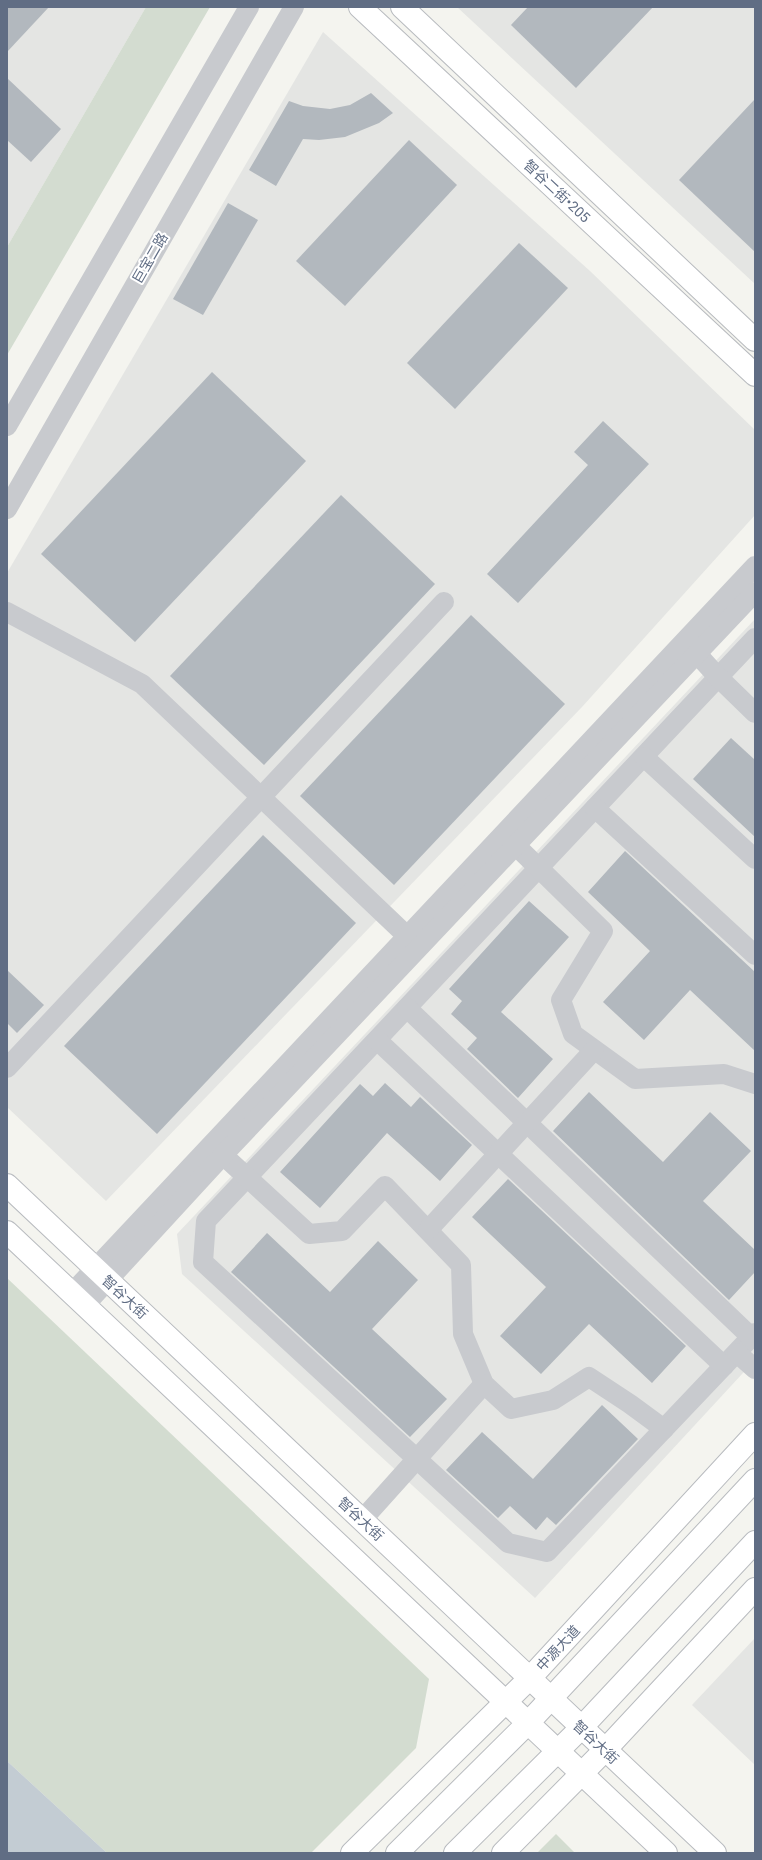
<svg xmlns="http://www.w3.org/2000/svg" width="762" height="1860" font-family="Roboto,'Noto Sans SC',sans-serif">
  <rect width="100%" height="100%" fill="#f4f4ef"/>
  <!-- built -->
  <g fill="#e4e5e3">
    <polygon points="7,7 146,7 7,247"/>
    <polygon points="457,7 755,7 755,284"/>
    <polygon points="323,32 590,271 755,430 755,515 582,707 106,1201 7,1107 7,573"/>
    <polygon points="755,619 755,1360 535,1598 182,1274 177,1234"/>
    <polygon points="755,1638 755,1765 692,1705"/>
  </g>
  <!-- green -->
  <g fill="#d3dcd0">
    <polygon points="146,7 210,7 7,355 7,247"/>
    <polygon points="7,1278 429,1679 416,1748 311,1853 107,1853 7,1761"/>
    <polygon points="556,1834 575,1853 537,1853"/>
  </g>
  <!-- water -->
  <polygon fill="#c3ccd3" points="7,1761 107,1853 7,1853"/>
  <!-- building -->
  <g fill="#b2b8be">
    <polygon points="7,7 49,7 7,52"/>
    <polygon points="528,7 653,7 576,88 511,25"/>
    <polygon points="7,78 61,129 31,162 7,140"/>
    <polygon points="371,93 393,113 379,123 345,137 319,140 303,139 276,186 249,170 289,101 303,106 330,109 350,105"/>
    <polygon points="755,99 755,252 679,180"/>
    <polygon points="409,140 457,185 345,306 296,261"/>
    <polygon points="228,203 258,220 203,315 173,299"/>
    <polygon points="519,243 568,288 455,409 407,363"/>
    <polygon points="212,372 306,461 135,642 41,554"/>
    <polygon points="603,421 649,464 518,603 487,574 588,465 574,452"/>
    <polygon points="341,495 435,584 264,765 170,676"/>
    <polygon points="471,615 565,704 394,885 300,796"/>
    <polygon points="731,738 755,760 755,837 693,779"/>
    <polygon points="263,835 356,923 157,1134 64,1046"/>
    <polygon points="625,851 755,972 755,1051 690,990 644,1040 603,1002 650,951 588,892"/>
    <polygon points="529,901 569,937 501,1012 553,1059 518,1098 467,1049 477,1038 451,1014 462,1001 449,989"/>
    <polygon points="7,970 44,1005 17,1033 7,1023"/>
    <polygon points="385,1083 411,1107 420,1097 472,1145 440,1181 387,1133 320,1208 280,1172 360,1084 373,1096"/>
    <polygon points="589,1092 663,1162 710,1112 751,1151 703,1201 755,1250 755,1272 729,1300 553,1131"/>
    <polygon points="508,1179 686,1346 652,1383 589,1324 541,1374 500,1336 546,1287 472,1217"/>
    <polygon points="267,1233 330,1292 378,1241 418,1280 372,1329 447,1399 410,1437 231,1272"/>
    <polygon points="602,1405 638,1439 556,1525 547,1517 536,1530 510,1506 498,1518 446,1470 482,1432 533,1479"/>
  </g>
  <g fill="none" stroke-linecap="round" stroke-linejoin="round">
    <defs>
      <g id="major">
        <polyline points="360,7 755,375"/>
        <polyline points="402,7 755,340"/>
        <polyline points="7,1185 715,1853"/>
        <polyline points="7,1232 666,1853"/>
        <polyline points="352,1853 530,1678 755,1434"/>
        <polyline points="397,1853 527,1724 755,1480"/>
        <polyline points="455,1853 581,1728 755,1542"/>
        <polyline points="503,1853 605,1750 755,1589"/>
      </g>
    </defs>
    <!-- major casing -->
    <use href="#major" stroke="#b8bbbf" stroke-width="24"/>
    <!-- minor -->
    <g stroke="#c8cace" stroke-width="20">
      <polyline points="7,426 249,7"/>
      <polyline points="7,509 294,7"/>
      <polyline points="7,612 142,684 407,936"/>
      <polyline points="755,638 206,1221 203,1262 508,1543 547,1552 755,1333"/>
      <polyline points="688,644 718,677 755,713"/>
      <polyline points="644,757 755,859"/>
      <polyline points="595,808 755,955"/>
      <polyline points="506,836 603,931 561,1000 573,1034 635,1079 724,1074 755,1084"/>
      <polyline points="407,1008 751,1337"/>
      <polyline points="377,1040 724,1366"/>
      <polyline points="7,1068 444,602"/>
      <polyline points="213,1146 309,1234 342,1231 385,1186 461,1265 463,1334 484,1384 511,1409 553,1400 589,1377 630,1404 664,1429"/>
      <polyline points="428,1230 594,1050"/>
      <polyline points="72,1293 755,566"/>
      <polyline points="85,1305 223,1155 755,592"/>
      <polyline points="737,1353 755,1369"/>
      <polyline points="362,1520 484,1384"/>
    </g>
    <!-- major -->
    <use href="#major" stroke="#fff" stroke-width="22"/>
  </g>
  <g text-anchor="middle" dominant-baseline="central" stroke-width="4" stroke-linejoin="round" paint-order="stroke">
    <!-- street labels -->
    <g font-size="14" fill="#606d84" stroke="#fff">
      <text transform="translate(557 191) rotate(43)">智谷二街•205</text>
      <text transform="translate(150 258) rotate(-60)">巨宝二路</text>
      <text transform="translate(125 1297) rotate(43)">智谷大街</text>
      <text transform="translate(361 1519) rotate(43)">智谷大街</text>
      <text transform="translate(558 1648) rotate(-47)">中源大道</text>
      <text transform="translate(596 1742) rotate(43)">智谷大街</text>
    </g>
  </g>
  <!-- border -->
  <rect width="762" height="1860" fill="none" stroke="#606d84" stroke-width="16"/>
</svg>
